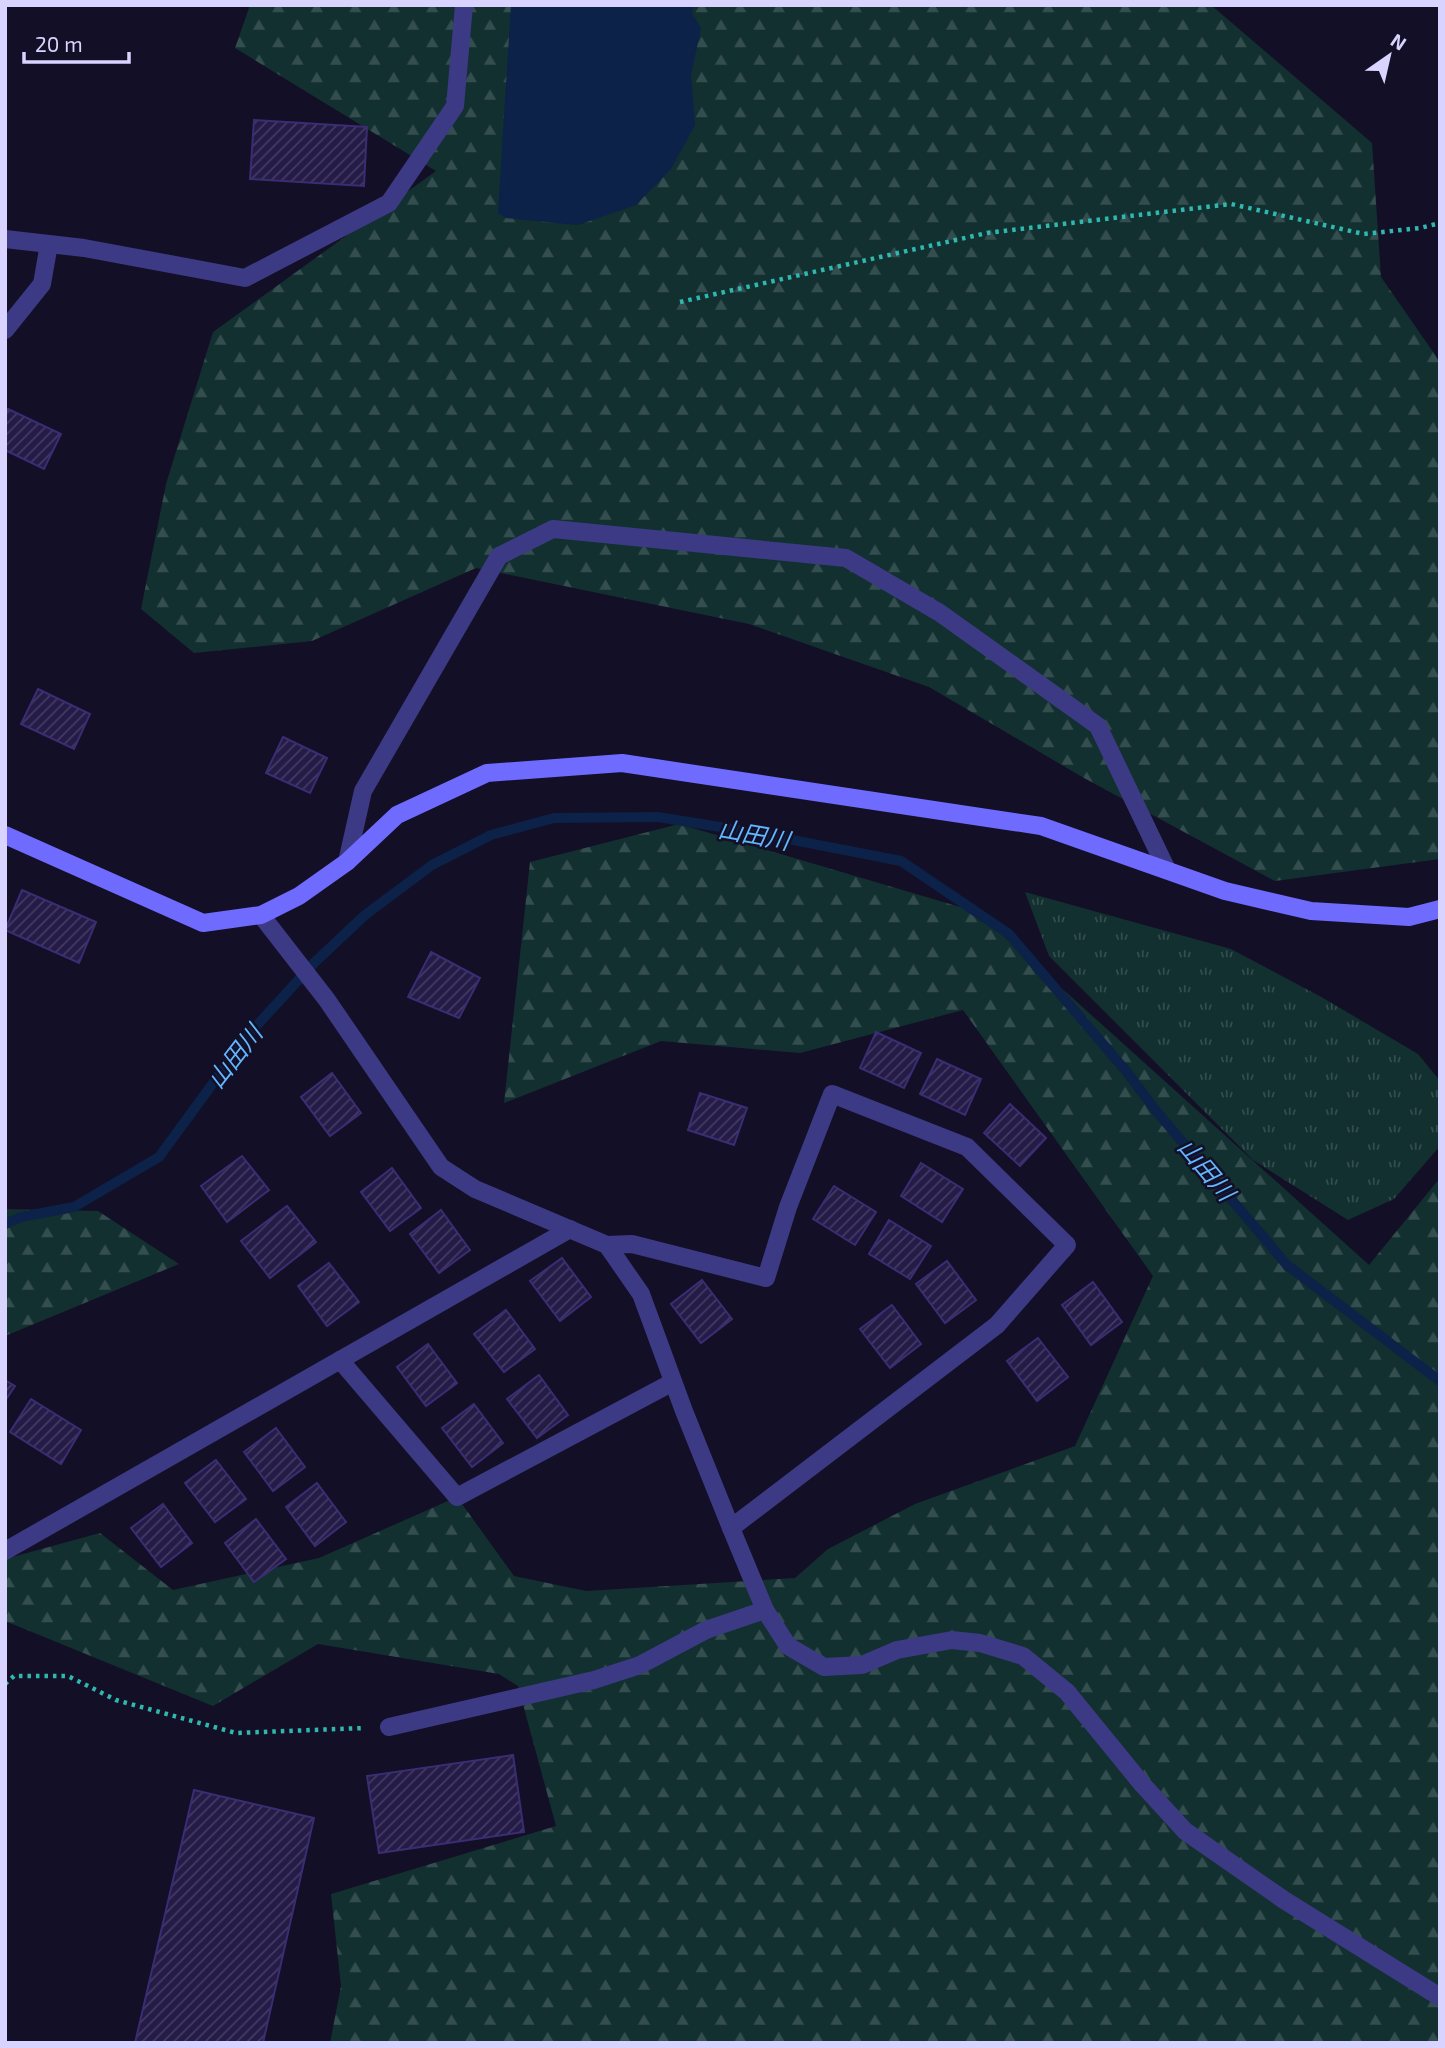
<svg xmlns="http://www.w3.org/2000/svg" width="1445" height="2048" font-family="'Exo 2','Noto Sans JP',sans-serif">
  <defs>
    <pattern id="grass-tufts" width="24" height="20" patternUnits="userSpaceOnUse" patternTransform="scale(1.75)"><rect width="24" height="20" fill="#12302f"/><path d="M3 7l-1-3M5 7V3M7 7l1-3M15 17l-1-3M17 17v-4M19 17l1-3" fill="none" stroke="#344d4e"/></pattern>
    <pattern id="forest-firs" width="22" height="20" patternUnits="userSpaceOnUse" patternTransform="scale(1.75)"><rect width="22" height="20" fill="#12302f"/><path d="M5 1l3.5 6h-7zM16 11l3.5 6h-7z" fill="#344d4e"/></pattern>
    <pattern id="building-hatch" width="6" height="6" patternUnits="userSpaceOnUse" patternTransform="scale(1.75)"><rect width="6" height="6" fill="#241b47"/><path d="M-1 1l2-2M0 6l6-6M5 7l2-2" fill="none" stroke="#433b63"/></pattern>
  </defs>
  <rect width="100%" height="100%" fill="#130f26"/>
  <!-- grass -->
  <polygon fill="url(#grass-tufts)" points="1025,892 1231,949 1323,998 1418,1054 1440,1081 1440,1146 1394,1199 1348,1220 1253,1160 1049,956"/>
  <!-- forest -->
  <g fill="url(#forest-firs)">
    <polygon points="250,5 1211,5 1372,143 1381,277 1440,362 1440,859 1275,881 1084,778 929,687 749,624 476,568 312,641 194,653 141,609 166,484 213,332 436,171 235,48"/>
    <polygon points="679,824 977,912 1369,1265 1440,1178 1440,2043 330,2043 341,1986 331,1894 556,1826 518,1686 499,1674 318,1644 213,1706 5,1621 5,1559 100,1533 173,1590 319,1558 457,1497 514,1576 586,1591 795,1578 828,1549 915,1504 1075,1446 1153,1276 963,1010 800,1053 661,1041 504,1103 530,862"/>
    <polygon points="5,1209 98,1211 179,1264 5,1336"/>
  </g>
  <!-- water -->
  <polygon fill="#0c2248" points="511,5 693,5 692,14 701,28 691,75 695,125 671,169 636,205 578,225 506,218 498,213"/>
  <g fill="none" stroke-linecap="round" stroke-linejoin="round">
    <!-- stream -->
    <polyline stroke="#0c2248" stroke-width="10" points="5,1224 21,1217 74,1207 159,1157 249,1034 314,963 365,915 432,865 491,835 554,818 658,817 757,833 901,861 1009,934 1126,1071 1157,1112 1287,1265 1440,1381"/>
  </g>
  <!-- building -->
  <g fill="url(#building-hatch)" stroke="#3b2d73" stroke-width="2">
    <polygon points="254,120 367,127 364,186 250,179"/>
    <polygon points="8,409 61,434 44,469 5,450 5,415"/>
    <polygon points="38,689 90,714 74,749 21,724"/>
    <polygon points="283,737 327,758 310,793 266,773"/>
    <polygon points="22,890 96,922 79,963 5,930"/>
    <polygon points="431,952 480,978 459,1018 408,997"/>
    <polygon points="876,1032 921,1053 904,1088 860,1068"/>
    <polygon points="937,1059 981,1079 965,1115 920,1094"/>
    <polygon points="332,1073 361,1113 330,1136 301,1097"/>
    <polygon points="700,1093 747,1108 734,1145 688,1130"/>
    <polygon points="1010,1104 1046,1138 1020,1166 984,1133"/>
    <polygon points="242,1156 269,1190 227,1222 201,1186"/>
    <polygon points="921,1163 963,1189 942,1222 901,1196"/>
    <polygon points="392,1168 421,1208 390,1231 361,1192"/>
    <polygon points="834,1186 876,1212 855,1245 813,1219"/>
    <polygon points="287,1206 316,1242 270,1278 241,1241"/>
    <polygon points="441,1210 470,1250 439,1273 410,1234"/>
    <polygon points="889,1220 931,1246 910,1279 869,1254"/>
    <polygon points="562,1258 591,1297 560,1321 530,1281"/>
    <polygon points="947,1261 976,1300 945,1323 916,1284"/>
    <polygon points="329,1263 359,1302 327,1326 298,1286"/>
    <polygon points="702,1280 732,1319 701,1343 671,1304"/>
    <polygon points="1093,1282 1122,1322 1091,1345 1062,1305"/>
    <polygon points="892,1305 921,1344 890,1368 860,1329"/>
    <polygon points="506,1310 535,1349 504,1372 474,1334"/>
    <polygon points="1038,1338 1068,1377 1037,1401 1007,1361"/>
    <polygon points="428,1344 457,1383 426,1406 397,1367"/>
    <polygon points="539,1375 568,1415 537,1438 507,1399"/>
    <polygon points="5,1380 15,1386 5,1401"/>
    <polygon points="31,1399 81,1430 61,1464 10,1432"/>
    <polygon points="474,1404 503,1443 472,1467 442,1428"/>
    <polygon points="276,1428 305,1467 273,1491 244,1452"/>
    <polygon points="216,1460 246,1499 215,1522 185,1483"/>
    <polygon points="317,1483 346,1522 315,1546 286,1507"/>
    <polygon points="163,1504 192,1543 161,1567 131,1528"/>
    <polygon points="256,1519 286,1559 254,1582 225,1543"/>
    <polygon points="513,1755 524,1832 379,1853 367,1776"/>
    <polygon points="194,1790 314,1818 263,2043 135,2043"/>
  </g>
  <g fill="none" stroke-linecap="round" stroke-linejoin="round">
    <!-- path -->
    <g stroke="#2fb8b0" stroke-width="4.5" stroke-dasharray="3.5 5" stroke-linecap="butt">
      <polyline points="680,302 987,233 1231,204 1364,234 1420,228 1440,223"/>
      <polyline points="5,1684 14,1676 68,1676 116,1700 236,1733 364,1728"/>
    </g>
    <!-- lane -->
    <polyline stroke="#3d3a85" stroke-width="18" points="5,330 42,284 49,244"/>
    <!-- street -->
    <g stroke="#3d3a85" stroke-width="18">
      <polyline points="5,239 84,248 245,278 389,203 455,106 464,5"/>
      <polyline points="347,862 363,791 499,556 553,529 846,558 940,613 1098,726 1167,870"/>
      <polyline points="261,915 327,1000 441,1167 475,1189 607,1245 641,1294 684,1411 731,1528 765,1610 788,1646 824,1667 862,1665 897,1650 952,1640 980,1643 1023,1656 1067,1692 1142,1784 1185,1831 1284,1900 1440,1997"/>
      <polyline points="607,1245 632,1244 766,1278 788,1207 832,1094 967,1147 1067,1245 997,1325 731,1528"/>
      <polyline points="340,1360 457,1497 673,1382"/>
      <polyline points="5,1551 570,1229"/>
      <polyline points="389,1727 594,1680 640,1665 706,1630 765,1610"/>
    </g>
    <!-- secondary -->
    <polyline stroke="#6f6bff" stroke-width="18" points="5,835 203,923 261,915 299,896 347,862 397,815 487,773 622,763 1041,826 1225,891 1311,911 1409,917 1440,909"/>
  </g>
  <g text-anchor="middle" dominant-baseline="central" stroke-width="5" stroke-linejoin="round" paint-order="stroke">
    <!-- water labels -->
    <g font-size="24" font-style="italic" fill="#62b6ff" stroke="#130f26">
      <text transform="translate(754 834) rotate(10)">山田川</text>
      <text transform="translate(234 1056) rotate(-52)">山田川</text>
      <text transform="translate(1207 1169) rotate(50)">山田川</text>
    </g>
  </g>
  <!-- border -->
  <rect width="1445" height="2048" fill="none" stroke="#d9d4ff" stroke-width="14"/>
  <!-- north arrow -->
  <g transform="translate(1389 56) rotate(34)" stroke="#130f26" stroke-width="5" paint-order="stroke">
  <path d="M0-5L12 26L0 18L-12 26Z" fill="#d9d4ff"/>
  <text y="-10" font-size="19" font-weight="bold" text-anchor="middle" fill="#d9d4ff">N</text>
  </g>
  <!-- scale -->
  <path d="M24 52v10h105v-10" fill="none" stroke="#d9d4ff" stroke-width="3.5"/>
  <text x="35" y="52" font-size="21" fill="#d9d4ff" stroke="#130f26" stroke-width="5" paint-order="stroke">20 m</text>
</svg>
